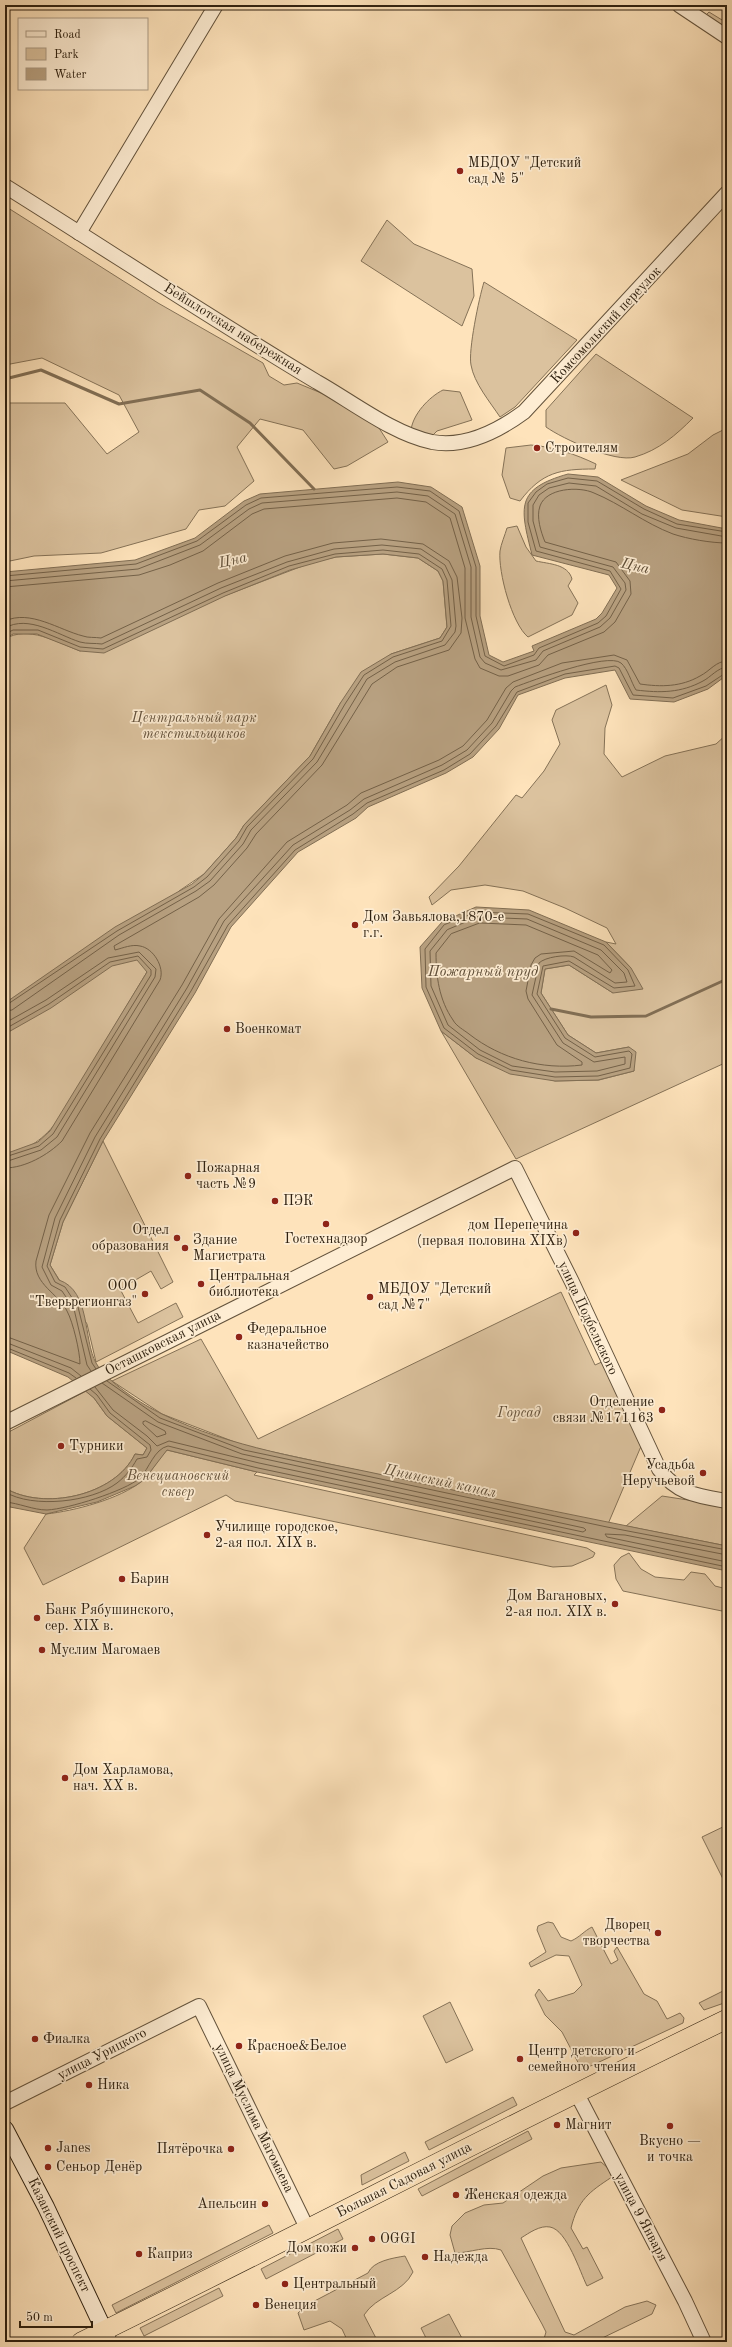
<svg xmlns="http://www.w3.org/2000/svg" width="732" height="2347" font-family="'Old Standard TT',serif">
  <rect width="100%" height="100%" fill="#fee3bb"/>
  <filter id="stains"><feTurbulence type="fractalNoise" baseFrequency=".005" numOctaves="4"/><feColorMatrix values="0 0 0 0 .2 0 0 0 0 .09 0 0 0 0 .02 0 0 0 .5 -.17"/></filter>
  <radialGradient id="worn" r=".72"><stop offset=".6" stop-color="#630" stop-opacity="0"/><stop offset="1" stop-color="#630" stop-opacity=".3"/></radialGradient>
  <!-- green -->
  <g fill="#dbc29e" stroke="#857257">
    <polygon points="709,12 727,23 727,38 704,17"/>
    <polygon points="5,206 158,303 263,363 269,376 284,385 297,383 326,395 379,428 388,442 347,466 334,469 303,430 260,419 237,447 254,481 225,506 199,510 186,529 101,553 34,556 5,562 5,403 65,403 107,454 139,432 119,395 42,358 5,365"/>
    <polygon points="387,220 414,244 472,269 474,296 462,326 361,261"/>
    <path d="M484,282L577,340L515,407L500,417C490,402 474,383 471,365C468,351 479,298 484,282Z"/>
    <path d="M596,354L693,418C676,435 659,450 635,457C615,463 563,439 546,427V410Z"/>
    <path d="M443,390L460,392L472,420L437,431L431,437L411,430C413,414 429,397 443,390Z"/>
    <polygon points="727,428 727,517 682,510 621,480 688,454 713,435"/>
    <path d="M531,445C554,447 575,454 596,464L595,469C560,469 542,472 520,501L510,498L502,475L506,448Z"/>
    <path d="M517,526L526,547L536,561C549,564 568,564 572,579L568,586L578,603L572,615L528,637C512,624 498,572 500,551C501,544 505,535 507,528Z"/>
    <path d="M383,554L418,558L438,571L443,581L447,627L440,638L391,654L341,702L310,756L244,825L236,838L204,874L179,891L147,972L58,1120C46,1137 27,1152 5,1154V639C28,625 57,642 80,651L313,562L336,557Z"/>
    <polygon points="606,685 612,705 605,728 604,754 622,777 665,756 716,744 727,734 727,1062 516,1159 441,1031 476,1058 555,1081 599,1080 634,1071 629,1047 596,1053 568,1035 541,993 545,969 569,965 613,993 631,968 606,942 616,944 607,928 565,908 523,891 485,885 451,890 432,905 429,897 459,866 516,795 522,798 544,771 560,744 552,720 556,710"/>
    <polygon points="103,1141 173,1282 161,1289 151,1271 120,1289 138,1323 176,1303 183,1317 96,1362 87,1324 50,1265 63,1222"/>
    <polygon points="561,1292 595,1365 604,1361 642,1444 608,1524 245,1446 162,1414 112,1381 201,1339 258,1439"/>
    <path d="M86,1391L94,1398L107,1416L147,1448L143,1455L135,1454C115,1496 43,1511 5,1488V1434Z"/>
    <path d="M167,1450L257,1472L254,1475L587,1548L595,1553L593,1557L572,1566L553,1567L235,1501L226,1495L43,1585L24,1548L46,1514C74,1511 120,1499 142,1481C151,1473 158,1459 167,1450Z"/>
    <polygon points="662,1496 727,1506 727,1546 626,1526"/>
    <polygon points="629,1553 641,1569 655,1577 684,1580 691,1572 705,1574 715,1586 727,1589 727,1612 623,1591 616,1579 614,1565 621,1557"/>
    <polygon points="727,1825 727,1887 702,1837"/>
    <path d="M548,1922L553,1923L561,1937L571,1941C580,1937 584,1931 592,1927L611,1964L618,1960L614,1951L617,1947L644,1994L657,2001L667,2019L680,2013L684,2018L683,2023L582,2070L562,2032L545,2015L535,1995L539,1989L548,2001L574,1993L582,1985L569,1956L556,1955L531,1967L529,1963L546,1952L537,1930L538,1926Z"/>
    <polygon points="727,1989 727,2002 704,2010 699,2003"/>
    <polygon points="450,2002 473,2050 446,2063 423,2016"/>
    <polygon points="513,2097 517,2105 429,2150 425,2142"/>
    <polygon points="528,2131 532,2139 422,2196 418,2189"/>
    <polygon points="405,2152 409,2161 362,2185 361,2175"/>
    <path d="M601,2162L608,2168L612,2177C589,2192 578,2200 571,2228L583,2249L587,2247L603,2278L587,2286C580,2272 567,2230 550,2227C540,2225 529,2233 521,2238L565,2332L574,2335L625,2307L647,2301L656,2305L652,2314L594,2342H543L546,2332L542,2324L501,2250C487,2245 470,2253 455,2253L450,2235L452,2226L465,2213L484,2205L503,2203L543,2176L561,2168Z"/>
    <polygon points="269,2225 273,2233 116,2313 112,2305"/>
    <polygon points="338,2229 343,2239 266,2279 261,2269"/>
    <path d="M405,2256L413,2272C403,2293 376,2296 364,2315L378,2342H348L342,2329L330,2321L304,2330L298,2313L305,2306L368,2273C373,2261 393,2258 405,2256Z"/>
    <polygon points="219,2288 223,2296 144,2336 140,2328"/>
    <polygon points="449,2314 464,2342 428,2342 421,2328"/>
  </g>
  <!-- water -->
  <g fill="#b8a181" stroke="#816e54">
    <path d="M568,474L598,477L646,506L679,520L727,529V675L708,689L674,702L630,699L615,670L565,678L518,695L499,729L473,757L446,773L368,807L356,818L298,852L231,927L195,993L103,1141L63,1222L50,1265L59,1280C91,1291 83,1340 96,1363C107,1382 143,1405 162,1414C231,1448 309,1459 383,1475C497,1500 612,1523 727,1546V1571L257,1472L167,1450L144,1480L135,1486L97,1502L46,1514L5,1506V1488C43,1511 115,1496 135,1454L143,1455L147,1448L107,1416L94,1398L68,1377L5,1350V1154L38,1142L50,1131L147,972L137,960L112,966L51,1008L5,1034V1003L115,927L192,884L204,874L236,838L244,825L310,756L341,702L361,672L391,654L440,638L447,627L443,581L438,571L418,558L383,554L336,557L290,570L225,596L104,653L80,651L37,634H13L5,639V572L135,560L195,538L244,501L260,494L398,482L431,487L462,507L480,566V616L489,655L503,662L534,651L532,646L596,619L602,613L617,588L609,575L532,555C520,507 515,489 568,474Z"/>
    <polygon points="476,907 529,910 606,942 631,968 643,989 613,993 569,965 545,969 541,993 568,1035 596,1053 629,1047 636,1052 634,1071 598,1080 555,1081 510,1074 476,1058 441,1031 422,988 420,947 442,922"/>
  </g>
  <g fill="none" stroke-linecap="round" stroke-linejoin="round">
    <!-- shore -->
    <g stroke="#746148" stroke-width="1">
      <polyline points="5,576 136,564 197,541 246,505 261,498 397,487 430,491 459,511 476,567 476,616 485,656 504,666 534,655 539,648 598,623 606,616 621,589 610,571 536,551 528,522 528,503 536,492 547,484 568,478 597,481 644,509 677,524 727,532"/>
      <polyline points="5,581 138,569 200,545 249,509 262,503 397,492 428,496 455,514 471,567 471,617 480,657 485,663 501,670 536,660 543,651 600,627 610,618 626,590 625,583 613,567 540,547 533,521 533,505 539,495 549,488 569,483 596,486 642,514 676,528 727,537"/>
      <path d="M5,587L139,575L170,565L203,551L252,514L264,509L397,498L426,502L450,518L465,568V618L475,659L480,668L499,676H508L539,665L548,655L604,632L615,622L631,594L630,581L616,562L545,542C541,532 536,517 540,506C546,488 579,486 594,493C621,504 644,523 673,534C688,539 711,543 727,543"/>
      <path d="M5,621C30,609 59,630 83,636C88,638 95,637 101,638L218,583L285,556L333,543L381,539L423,544L449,561L457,577L462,618L461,633L449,650L397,667L372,684L322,765L256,834L247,848L214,885L199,897L114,946L115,950C123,948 132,944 140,946C153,948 165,967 160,980L62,1141C48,1155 25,1168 5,1168"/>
      <path d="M5,628C28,614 58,635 80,642C87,644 95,643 102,644L221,588L287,562L334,549L382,545L421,549L445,565L452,580L456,626L455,632L445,645L395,662L367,679L317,762L251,830L243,844L210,881L196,891L119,935L12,1010L5,1011"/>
      <polyline points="5,634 13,630 38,630 80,647 103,649 223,593 289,566 335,554 383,550 419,554 442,569 447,580 451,626 442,641 393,657 364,675 345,704 313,759 247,827 239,841 207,877 194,887 117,931 5,1006"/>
      <polygon points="477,912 528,914 604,945 628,970 635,986 614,988 569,961 543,966 537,994 565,1038 595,1057 629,1051 632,1054 630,1068 598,1076 555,1077 511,1070 478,1054 444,1028 426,987 425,949 444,925"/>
      <path d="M478,917L527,919L601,950L624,973L627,982L615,983L574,957C566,954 545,957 539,963L532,995L563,1043L594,1062L625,1057V1064L597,1071L555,1072L512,1066L480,1050L448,1025L431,986L430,951L447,930Z"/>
      <path d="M480,923L526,925L598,955L612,970L610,973L574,951L541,954L535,958L531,965L526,991L528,999L557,1045L582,1062V1065C542,1070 501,1059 469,1034C464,1030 456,1026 453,1020C439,1000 436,976 436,953L451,934Z"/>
      <polyline points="5,1023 46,1000 108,958 139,952 156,969 155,977 57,1137 41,1150 5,1162"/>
      <polyline points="5,1029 49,1004 110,962 138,956 151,970 151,975 53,1134 39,1146 5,1157"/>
      <path d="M5,1336L80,1364C80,1352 73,1322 67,1311C59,1294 33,1284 36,1261L49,1215L90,1133L182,985L219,919L287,842L347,805L361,793L439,760L463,746L487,720L506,688L513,682L562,663L614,655L627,660L640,684C661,687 681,687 700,676C710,671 716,661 727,661"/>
      <polyline points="5,1342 71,1368 81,1376"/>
      <polyline points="5,1347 69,1373 76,1378"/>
      <polyline points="96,1369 92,1363 78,1307 65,1287 55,1282 47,1266 60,1220 100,1139 191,991 228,925 295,850 353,814 367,803 444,770 470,754 496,726 517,692 565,674 615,666 619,668 633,695 673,698 706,686 727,672"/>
      <path d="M91,1371L87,1365L74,1309L62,1291L51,1285L42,1267L55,1218L95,1137L187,988L224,921L293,845L350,810L364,799L442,765L467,750L492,723L511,691L515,687C531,681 608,652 621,663C628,669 631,682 636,690C660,693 681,693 703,681C711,677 717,668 727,667"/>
      <polyline points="107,1381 160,1418 244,1450 607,1527 727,1550"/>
      <polyline points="95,1387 113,1410 147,1436 157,1446 169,1441 259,1463 583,1532 586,1530 584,1528 242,1454 158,1422 102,1383"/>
      <polygon points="146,1421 165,1431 166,1434 157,1437 143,1424 143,1422"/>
      <path d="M5,1492C33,1509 92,1502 117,1483C126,1476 132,1468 137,1459L147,1457L151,1450L150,1445L110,1413L97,1395L90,1389"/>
      <path d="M5,1502C19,1503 33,1510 47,1510C68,1509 125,1491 140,1478C149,1469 154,1449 168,1446L258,1468L727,1567"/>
      <polyline points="727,1555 625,1535 605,1534 607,1537 727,1562"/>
    </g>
    <!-- stream -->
    <g stroke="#816e54" stroke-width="3">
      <polyline points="5,379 41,370 119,404 200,390 250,423 314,489"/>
      <polyline points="551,1009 591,1017 646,1016 727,979"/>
    </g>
    <defs>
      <g id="tertiary">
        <polyline points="679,5 727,37"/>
        <path d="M5,186C109,251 212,319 317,382C351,401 393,434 432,442C465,448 498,431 524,412L727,193"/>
        <polyline points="79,233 216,5"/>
        <path d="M5,1423L515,1168L572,1282L659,1469C677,1494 698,1496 727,1501"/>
        <polyline points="576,2092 685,2301 704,2342"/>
        <polyline points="5,2103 199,2006 308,2230"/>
        <polyline points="104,2330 110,2342"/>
      </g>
      <polyline id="secondary" points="5,2129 46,2207 104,2330"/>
      <path id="trunk" d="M81,2342C297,2236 510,2124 727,2019"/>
    </defs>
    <!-- tertiary casing -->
    <use href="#tertiary" stroke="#63523b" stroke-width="16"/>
    <!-- secondary casing -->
    <use href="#secondary" stroke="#2f2110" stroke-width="18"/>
    <!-- trunk casing -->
    <use href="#trunk" stroke="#2f2110" stroke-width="20"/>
    <!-- tertiary -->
    <use href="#tertiary" stroke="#feedd3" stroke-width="14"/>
    <!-- secondary -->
    <use href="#secondary" stroke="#feedd3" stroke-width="16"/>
    <!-- trunk -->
    <use href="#trunk" stroke="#fee3bb" stroke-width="19"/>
  </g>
  <!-- markers -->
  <g fill="#8f2418" stroke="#feedd3" stroke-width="1.5">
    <circle cx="460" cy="171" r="4"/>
    <circle cx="537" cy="448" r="4"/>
    <circle cx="355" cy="925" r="4"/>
    <circle cx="227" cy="1029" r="4"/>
    <circle cx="188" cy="1176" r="4"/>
    <circle cx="275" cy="1201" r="4"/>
    <circle cx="326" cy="1224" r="4"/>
    <circle cx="576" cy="1233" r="4"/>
    <circle cx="177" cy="1238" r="4"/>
    <circle cx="185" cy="1248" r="4"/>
    <circle cx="201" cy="1284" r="4"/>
    <circle cx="145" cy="1294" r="4"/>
    <circle cx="370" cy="1297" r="4"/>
    <circle cx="239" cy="1337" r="4"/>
    <circle cx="662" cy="1410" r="4"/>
    <circle cx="61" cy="1446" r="4"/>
    <circle cx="703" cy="1473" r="4"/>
    <circle cx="207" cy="1535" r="4"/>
    <circle cx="122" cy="1579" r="4"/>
    <circle cx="615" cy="1604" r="4"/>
    <circle cx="37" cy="1618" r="4"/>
    <circle cx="42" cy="1650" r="4"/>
    <circle cx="65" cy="1778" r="4"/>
    <circle cx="658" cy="1933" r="4"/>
    <circle cx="35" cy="2039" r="4"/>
    <circle cx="239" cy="2046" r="4"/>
    <circle cx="520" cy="2059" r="4"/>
    <circle cx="89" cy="2085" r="4"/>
    <circle cx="557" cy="2125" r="4"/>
    <circle cx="670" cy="2126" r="4"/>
    <circle cx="48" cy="2148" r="4"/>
    <circle cx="231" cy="2149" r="4"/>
    <circle cx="48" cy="2167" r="4"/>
    <circle cx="456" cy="2195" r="4"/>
    <circle cx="265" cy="2204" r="4"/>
    <circle cx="372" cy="2239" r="4"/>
    <circle cx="355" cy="2248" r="4"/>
    <circle cx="139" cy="2254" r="4"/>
    <circle cx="425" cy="2257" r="4"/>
    <circle cx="285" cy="2284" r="4"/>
    <circle cx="256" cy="2305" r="4"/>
  </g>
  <g text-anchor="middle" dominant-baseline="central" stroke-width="3.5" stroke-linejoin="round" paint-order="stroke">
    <!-- poi labels -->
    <g font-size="14" fill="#2f2110" stroke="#feedd3" text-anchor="start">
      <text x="468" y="163">МБДОУ "Детский<tspan x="468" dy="16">сад № 5"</tspan></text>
      <text x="545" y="448">Строителям</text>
      <text x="363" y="917">Дом Завьялова,1870-е<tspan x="363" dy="16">г.г.</tspan></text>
      <text x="235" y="1029">Военкомат</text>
      <text x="196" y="1168">Пожарная<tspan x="196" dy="16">часть №9</tspan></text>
      <text x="283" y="1201">ПЭК</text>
      <text x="568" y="1225" text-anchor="end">дом Перепечина<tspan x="568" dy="16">(первая половина XIXв)</tspan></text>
      <text x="169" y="1230" text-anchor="end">Отдел<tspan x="169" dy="16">образования</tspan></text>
      <text x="326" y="1239" text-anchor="middle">Гостехнадзор</text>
      <text x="193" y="1240">Здание<tspan x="193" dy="16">Магистрата</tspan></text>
      <text x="209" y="1276">Центральная<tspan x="209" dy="16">библиотека</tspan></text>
      <text x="137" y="1286" text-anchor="end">ООО<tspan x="137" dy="16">"Тверьрегионгаз"</tspan></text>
      <text x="378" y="1289">МБДОУ "Детский<tspan x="378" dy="16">сад №7"</tspan></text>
      <text x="247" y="1329">Федеральное<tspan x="247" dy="16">казначейство</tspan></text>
      <text x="654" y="1402" text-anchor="end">Отделение<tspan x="654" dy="16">связи №171163</tspan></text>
      <text x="69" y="1446">Турники</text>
      <text x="695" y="1465" text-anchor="end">Усадьба<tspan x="695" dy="16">Неручьевой</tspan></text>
      <text x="215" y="1527">Училище городское,<tspan x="215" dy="16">2-ая пол. XIX в.</tspan></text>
      <text x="130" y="1579">Барин</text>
      <text x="607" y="1596" text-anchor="end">Дом Вагановых,<tspan x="607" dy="16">2-ая пол. XIX в.</tspan></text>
      <text x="45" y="1610">Банк Рябушинского,<tspan x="45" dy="16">сер. XIX в.</tspan></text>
      <text x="50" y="1650">Муслим Магомаев</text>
      <text x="73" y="1770">Дом Харламова,<tspan x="73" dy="16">нач. XX в.</tspan></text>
      <text x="650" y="1925" text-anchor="end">Дворец<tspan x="650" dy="16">творчества</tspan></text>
      <text x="43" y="2039">Фиалка</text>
      <text x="247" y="2046">Красное&amp;Белое</text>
      <text x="528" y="2051">Центр детского и<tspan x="528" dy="16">семейного чтения</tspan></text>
      <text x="97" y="2085">Ника</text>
      <text x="565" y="2125">Магнит</text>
      <text x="670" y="2141" text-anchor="middle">Вкусно —<tspan x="670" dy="16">и точка</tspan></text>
      <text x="56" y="2148">Janes</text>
      <text x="223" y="2149" text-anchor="end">Пятёрочка</text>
      <text x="56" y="2167">Сеньор Денёр</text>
      <text x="464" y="2195">Женская одежда</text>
      <text x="257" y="2204" text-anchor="end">Апельсин</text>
      <text x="380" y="2239">OGGI</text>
      <text x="347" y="2248" text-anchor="end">Дом кожи</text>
      <text x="147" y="2254">Каприз</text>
      <text x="433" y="2257">Надежда</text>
      <text x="293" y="2284">Центральный</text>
      <text x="264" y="2305">Венеция</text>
    </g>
    <!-- street labels -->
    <g font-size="14" fill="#2f2110" stroke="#feedd3">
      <text transform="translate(606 325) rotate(-47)">Комсомольский переулок</text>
      <text transform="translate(233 329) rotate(32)">Бейшлотская набережная</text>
      <text transform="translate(588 1318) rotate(65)">улица Подбельского</text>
      <text transform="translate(163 1343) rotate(-27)">Осташковская улица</text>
      <text transform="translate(102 2054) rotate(-27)">улица Урицкого</text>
      <text transform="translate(254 2118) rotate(64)">улица Муслима Магомаева</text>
      <text transform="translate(404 2180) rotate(-27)">Большая Садовая улица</text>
      <text transform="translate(641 2217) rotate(62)">улица 9 Января</text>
      <text transform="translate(59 2235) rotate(64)">Казанский проспект</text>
    </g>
    <!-- park labels -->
    <g font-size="14" font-style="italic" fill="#63513b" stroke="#feedd3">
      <text x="194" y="718">Центральный парк<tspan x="194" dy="16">текстильщиков</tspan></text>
      <text x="519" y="1413">Горсад</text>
      <text x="178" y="1476">Венециановский<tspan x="178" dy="16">сквер</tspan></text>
    </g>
    <!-- water labels -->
    <g font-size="15" font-style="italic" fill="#5f4e38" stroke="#feedd3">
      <text transform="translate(233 561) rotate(-13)">Цна</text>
      <text transform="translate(635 567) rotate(13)">Цна</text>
      <text x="483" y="972">Пожарный пруд</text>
      <text transform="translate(440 1482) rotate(12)">Цнинский канал</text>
    </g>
  </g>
  <!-- margin -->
  <rect width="732" height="2347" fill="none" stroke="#fee3bb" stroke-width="20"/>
  <rect x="6" y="6" width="720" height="2335" fill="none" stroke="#2f2110" stroke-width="2"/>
  <rect x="10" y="10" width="712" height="2327" fill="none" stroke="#2f2110"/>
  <!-- legend -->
  <rect x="18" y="18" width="130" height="72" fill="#feedd3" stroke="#ab9b85"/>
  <rect x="26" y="31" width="20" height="6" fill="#feedd3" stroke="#ab9b85"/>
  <text x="54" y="38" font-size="12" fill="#2f2110">Road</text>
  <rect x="26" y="48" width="20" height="12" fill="#dbc29e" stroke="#ab9b85"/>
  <text x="54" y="58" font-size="12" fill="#2f2110">Park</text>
  <rect x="26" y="68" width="20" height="12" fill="#b8a181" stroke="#ab9b85"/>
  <text x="54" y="78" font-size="12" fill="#2f2110">Water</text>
  <!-- scale -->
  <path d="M20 2321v6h72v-6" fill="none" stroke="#2f2110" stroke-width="2"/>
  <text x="26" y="2321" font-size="12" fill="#2f2110" stroke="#feedd3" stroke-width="3" paint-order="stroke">50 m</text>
  <rect width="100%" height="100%" filter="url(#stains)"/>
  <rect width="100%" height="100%" fill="url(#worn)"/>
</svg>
